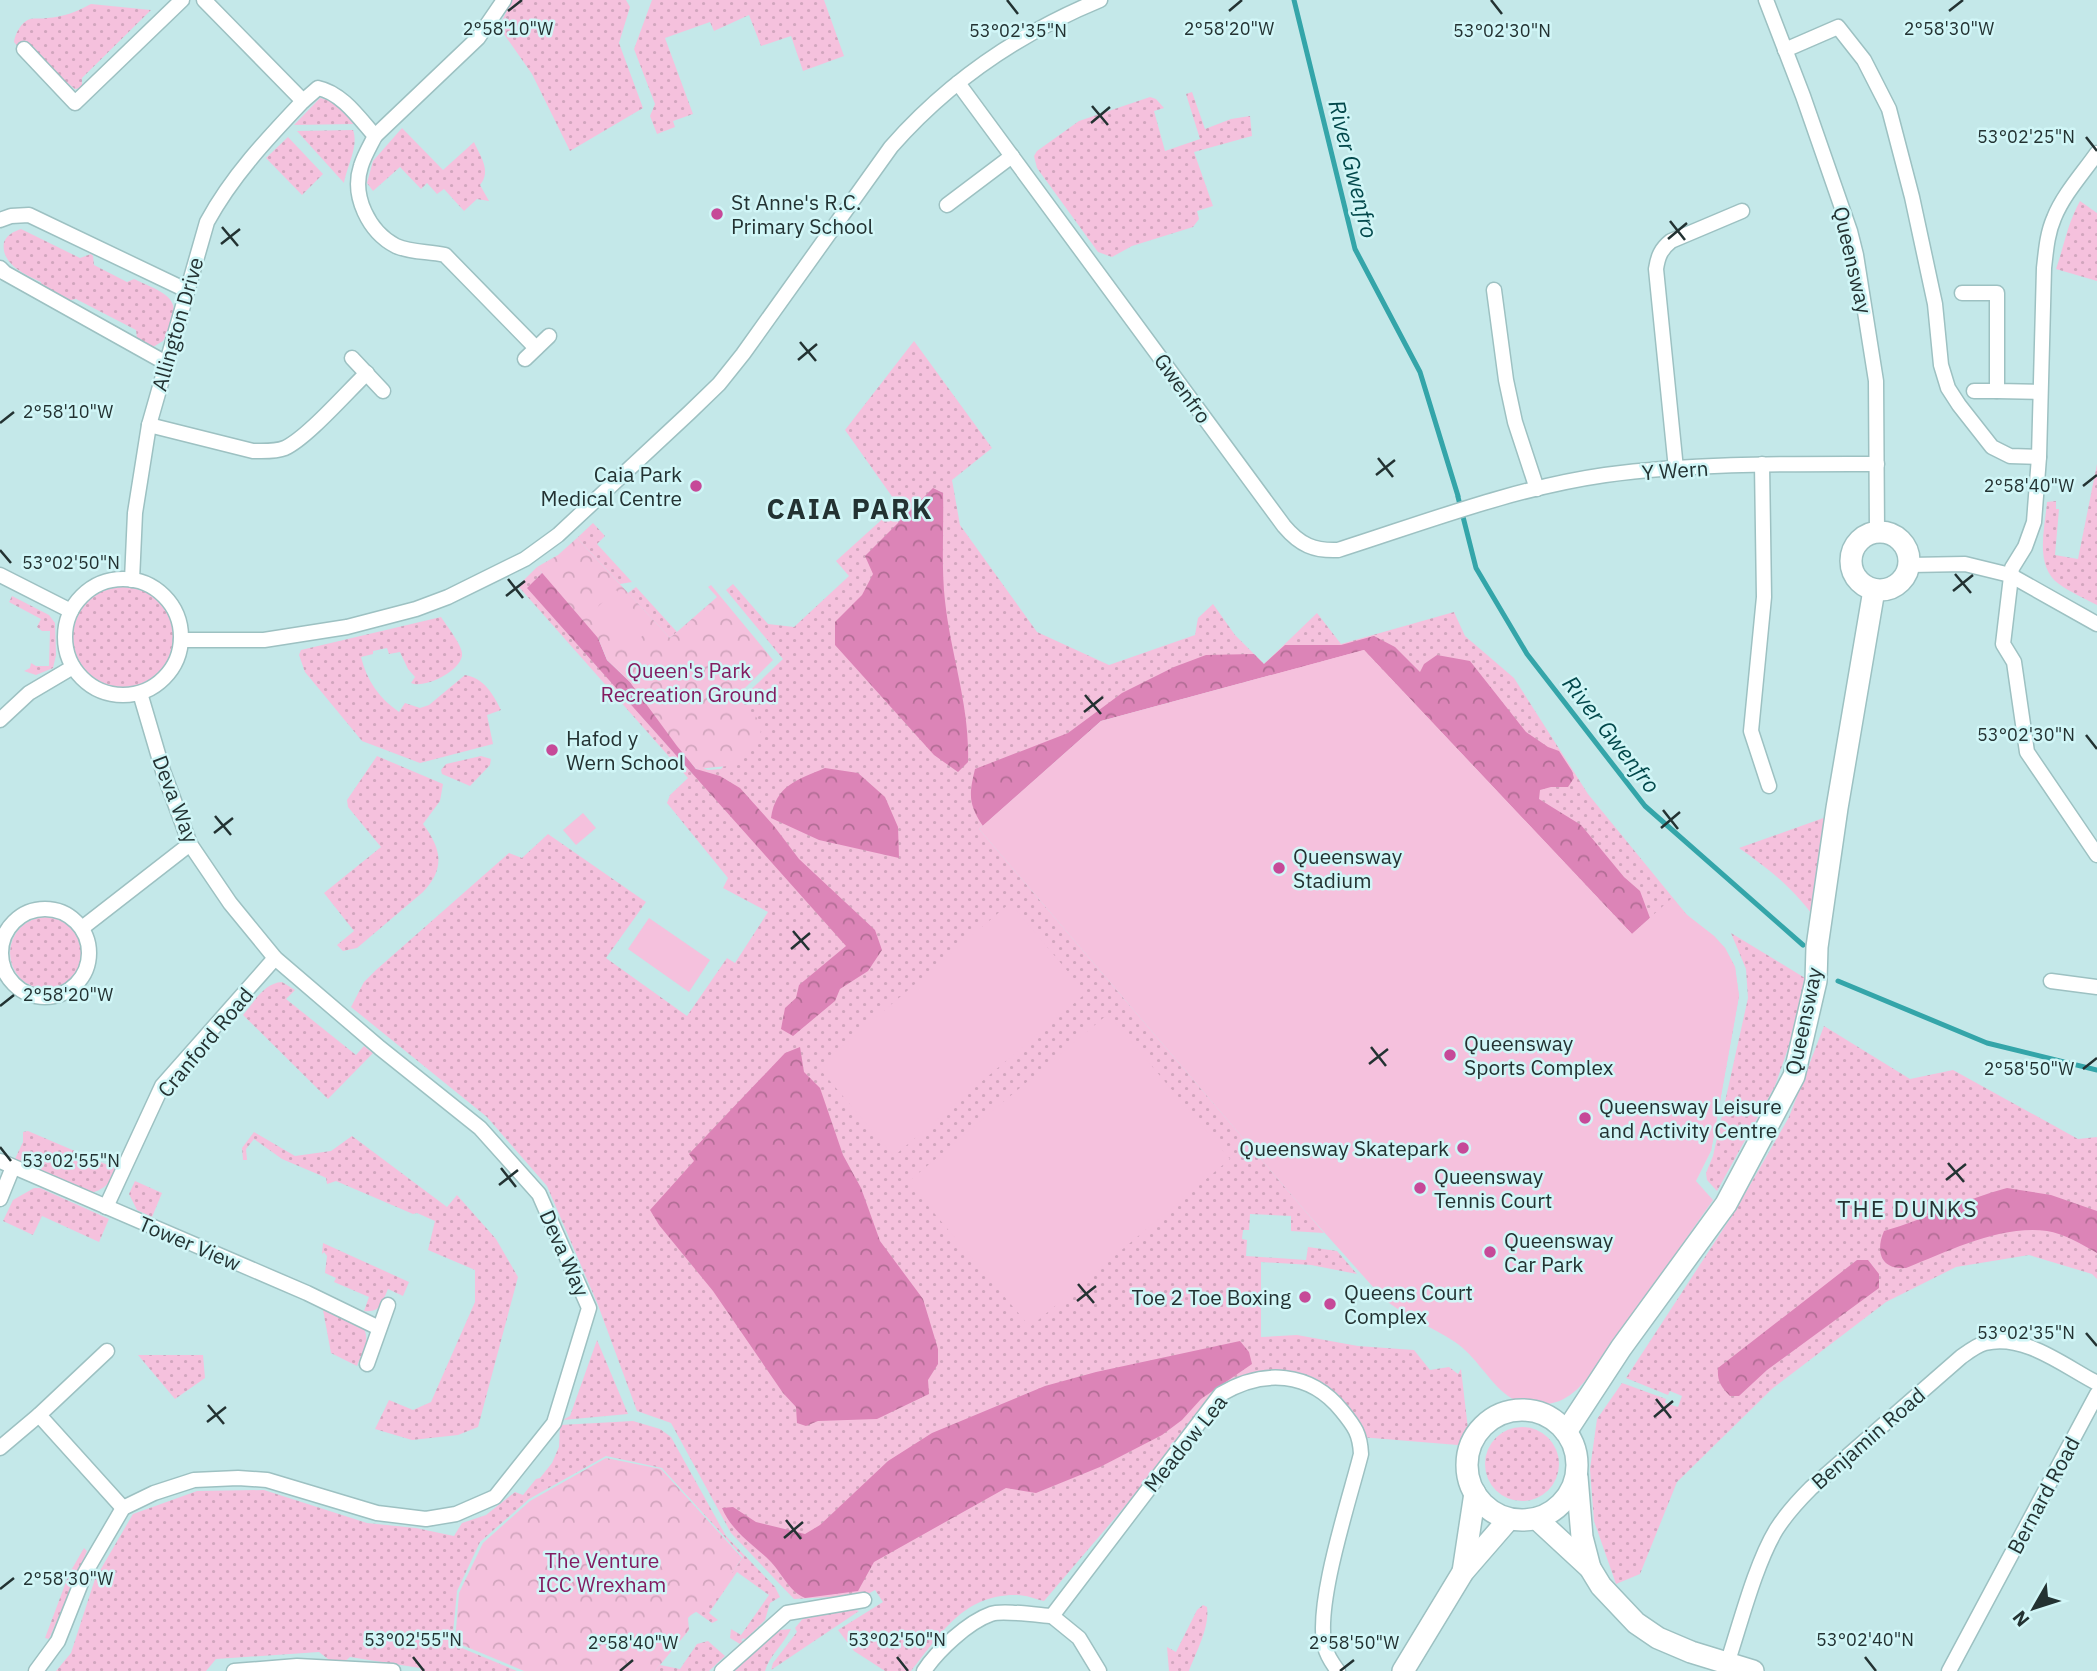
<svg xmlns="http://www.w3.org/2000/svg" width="2097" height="1671" font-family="'IBM Plex Sans',sans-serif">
  <defs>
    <pattern id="grass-dots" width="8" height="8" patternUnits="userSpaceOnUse" patternTransform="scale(1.75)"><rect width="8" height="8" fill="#f5c1dd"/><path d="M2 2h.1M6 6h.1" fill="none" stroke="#d2a6be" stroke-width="1.8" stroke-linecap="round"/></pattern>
    <pattern id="forest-crowns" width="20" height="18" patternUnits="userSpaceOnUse" patternTransform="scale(1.75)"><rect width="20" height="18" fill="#dc84b7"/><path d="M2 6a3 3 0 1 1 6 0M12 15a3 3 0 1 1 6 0" fill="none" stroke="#b26d95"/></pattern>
    <pattern id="park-crowns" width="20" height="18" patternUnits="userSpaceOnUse" patternTransform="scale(1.75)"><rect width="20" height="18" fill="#f5c1dd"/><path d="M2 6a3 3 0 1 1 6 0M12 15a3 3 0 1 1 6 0" fill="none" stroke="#d2a6be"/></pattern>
  </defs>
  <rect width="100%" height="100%" fill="#c4e8e9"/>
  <!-- grass -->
  <g fill="url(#grass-dots)">
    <polygon points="512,0 626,0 630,7 619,43 643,108 570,151 532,74 499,27"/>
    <polygon points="652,0 824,0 844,56 803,71 791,36 761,46 749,15 714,31 710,22 665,38 693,114 673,121 675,127 657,134 650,116 655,104 634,49"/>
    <path d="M91,4L151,10L82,78V88L75,89L55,73L29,43L21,50L14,42C15,34 21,22 30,19C35,18 42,19 47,18C63,17 76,12 91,4Z"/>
    <polygon points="1192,92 1205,129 1231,119 1250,116 1252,136 1194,152 1213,206 1197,211 1199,219 1193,227 1132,246 1112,257 1098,252 1037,168 1034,156 1037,151 1079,121 1150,97 1156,99 1164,108 1154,111 1165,151 1200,139 1186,94"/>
    <polygon points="320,98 333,101 354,124 294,125"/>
    <path d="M402,128L443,170L474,142C480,156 492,171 480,185L489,201L477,199L464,211L444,189L437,194L427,183L421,189L400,167L373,191L367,183L373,161Z"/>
    <path d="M353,130C359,146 347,166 344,183L297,131Z"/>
    <polygon points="288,137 323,174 302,195 266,158"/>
    <path d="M2080,201L2097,213V281L2056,269C2065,243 2067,225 2080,201Z"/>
    <path d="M21,229L80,258L91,254L93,256L94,265L127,282L134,279C169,295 187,299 163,341L153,347L137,338L136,330L76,299L66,301L42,289L41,282C26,275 0,264 4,242C8,234 13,232 21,229Z"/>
    <path d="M914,341L992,448L952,480L960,525L1037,632L1109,665L1195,635L1198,618L1213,604L1235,635L1264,664L1317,613L1341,644L1454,612L1465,636L1514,678L1588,794L1687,915L1714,936L1725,948L1735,967L1739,996L1711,1151L1272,675L1101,721L979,829L1324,1233L1291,1231V1216L1250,1214L1249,1230H1243L1242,1239L1247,1240L1246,1256L1306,1260L1308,1247L1337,1251L1357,1274L1311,1265L1261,1262V1337L1297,1335L1358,1346L1414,1350L1430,1370L1449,1367L1458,1374L1461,1369L1470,1446L1360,1437L1350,1421L1295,1379L1221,1394L1044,1601C1035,1599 1026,1595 1017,1595C963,1594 941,1634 911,1671H885L854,1651L838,1630L883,1602L875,1590L866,1595L794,1599L731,1533L671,1423L637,1411L598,1305L547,1186L487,1117L351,1007L364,982L376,970L509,853L522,858L548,834L646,902L606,958L687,1016L727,958L735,963L768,912L723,888L728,878L667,803L670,795L688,778L518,586L537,567L542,573L528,588L693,774L700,767L708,770L721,769L761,723L739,701L783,659L726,590L733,584L768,624L794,627L849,576L836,561L898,505L845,430Z"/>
    <path d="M2097,464V605C2084,598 2070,592 2059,584C2034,566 2045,528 2047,502L2056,501V509H2059L2055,555L2078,559Z"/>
    <polygon points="593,523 605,536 597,544 632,582 620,584 577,538"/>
    <circle cx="123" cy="637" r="50"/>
    <polygon points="636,587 677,632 670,638 628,593"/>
    <polygon points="12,596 49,615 55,623 56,655 53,668 36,675 24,671 30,668 31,663 36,666 49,666 50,631 42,631 37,627 41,619 9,602"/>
    <path d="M441,617C446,625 464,647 462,656C459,672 424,689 411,683L415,677L408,669L400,652L389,654L387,648L373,651V654L361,657C367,681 379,698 399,712L405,703L420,708L429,705L465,675C484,678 493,694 501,710L487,715L493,744L420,763L362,741L305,672L299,655L301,650Z"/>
    <path d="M377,756L443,784L440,801L423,824C441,848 446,868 423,892L357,948L343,951L337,945L354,931L324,893L381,847L348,807L347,800Z"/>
    <polygon points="481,756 491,759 490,765 470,786 442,774 441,770 446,764"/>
    <path d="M1829,816L1814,917C1792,887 1769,869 1739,848Z"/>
    <circle cx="46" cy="953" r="36"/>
    <polygon points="1731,933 1805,978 1793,1034 1775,1086 1717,1191 1707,1180 1706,1173 1713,1156 1748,998 1746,969"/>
    <path d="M282,982L295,990L286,999L356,1055L364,1046L373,1053L328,1099L243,1015C254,1002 264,983 282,982Z"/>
    <polygon points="1824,1026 1910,1079 1953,1070 2078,1139 2097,1137 2097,1279 2092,1274 2029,1255 1956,1267 1886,1302 1773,1388 1677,1482 1640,1574 1616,1584 1594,1521 1590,1469 1597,1419 1622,1383 1666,1399 1665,1403 1678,1407 1682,1396 1670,1391 1668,1395 1626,1378 1735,1211 1789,1117"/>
    <path d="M28,1131L117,1169C111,1183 102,1193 85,1193L28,1169L30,1165L15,1159L23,1142V1132Z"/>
    <polygon points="254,1132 295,1156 331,1151 352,1136 447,1207 457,1195 496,1239 518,1277 478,1427 458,1435 412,1440 375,1429 389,1400 413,1410 431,1402 475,1302 475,1270 428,1250 435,1221 417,1213 413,1214 336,1181 327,1184 326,1178 322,1176 282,1159 254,1139 246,1149 247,1160 243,1160 242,1148"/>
    <polygon points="135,1181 162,1193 152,1217 137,1210 129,1194"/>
    <polygon points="34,1188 40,1188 109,1219 99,1242 42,1216 33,1235 3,1221 13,1200"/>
    <path d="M323,1243L409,1282L403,1296L388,1289C382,1302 381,1313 364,1311L369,1297L334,1282L336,1278L325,1273L327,1256L324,1252L322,1254Z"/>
    <path d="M326,1309L362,1326C372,1339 362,1353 357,1366L331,1353L323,1310Z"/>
    <polygon points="597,1340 628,1414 563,1420 570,1416"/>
    <polygon points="138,1355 203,1355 205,1378 175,1399"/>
    <polygon points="633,1421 660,1429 671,1437 726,1536 775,1587 780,1597 770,1603 765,1620 745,1640 744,1638 741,1640 743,1642 740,1644 730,1638 731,1629 741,1635 769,1595 737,1572 709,1613 718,1620 712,1623 695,1611 711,1603 743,1557 662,1468 606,1456 529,1499 480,1542 457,1591 452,1644 517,1671 421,1671 420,1668 350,1657 342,1664 333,1663 319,1652 216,1659 206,1671 56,1671 71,1653 95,1579 133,1514 197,1491 264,1490 367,1523 416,1528 454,1536 462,1523 486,1515 515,1492 523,1495 536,1479 540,1478 552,1463 559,1447 560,1425"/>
    <circle cx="1522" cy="1464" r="37"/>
    <polygon points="84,1548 87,1551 49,1639 45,1638 69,1574"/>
    <path d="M1203,1605L1207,1607C1210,1627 1196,1652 1189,1671H1169L1167,1647L1176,1652L1197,1610Z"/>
    <polygon points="853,1609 859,1611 771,1670 773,1663 797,1632 795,1628 805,1616"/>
    <path d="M791,1629C784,1644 769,1656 765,1671H734L780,1630Z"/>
    <polygon points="708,1641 725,1656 709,1671 655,1671 660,1665 680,1669 697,1644"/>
  </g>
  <!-- forest -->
  <g fill="url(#forest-crowns)">
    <path d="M933,488L943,493C944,528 941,566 945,601C951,656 970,706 968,762L958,772L934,755L835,645V622L862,595L873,574L865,556Z"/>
    <polygon points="565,556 607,660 630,682 696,769 720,776 740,788 774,826 799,859 875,930 882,950 868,971 840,989 835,1001 793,1036 781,1029 785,1008 796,998 799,985 846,946 527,588 542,573"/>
    <path d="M1374,636L1395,647L1420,672L1424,664L1437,655L1470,661L1526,732L1548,747L1559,751L1572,771L1574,778L1568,787H1551L1540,790L1539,799L1581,825L1624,877L1640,891L1650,918L1632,934L1364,650L1101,721L983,826C968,804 969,794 975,769L1068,733L1122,693L1174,667L1206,655L1254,654L1264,664L1285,645H1341Z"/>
    <path d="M825,768L858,773L885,797L898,827L899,858L819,840L771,818C776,785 797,780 825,768Z"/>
    <polygon points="800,1047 804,1072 820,1088 843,1155 861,1188 880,1241 923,1299 938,1349 938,1364 928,1380 929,1394 877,1419 818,1421 806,1426 797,1423 796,1407 783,1393 713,1291 659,1225 650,1210 694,1161 689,1154 785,1053"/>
    <path d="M2007,1188L2051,1195L2097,1211V1253C2083,1245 2063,1233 2047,1231C1999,1225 1950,1251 1906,1268C1881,1270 1875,1252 1884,1231C1926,1219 1965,1199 2007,1188Z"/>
    <path d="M1857,1260H1868L1879,1274V1288L1767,1370L1739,1396H1730C1721,1387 1717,1381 1718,1368Z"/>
    <path d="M1240,1341L1249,1352L1252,1364L1201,1399L1182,1420L1162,1435L1100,1467L1036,1493L1006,1488L874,1562L858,1591L805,1598C789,1591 783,1575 771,1562C753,1544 732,1532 722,1508L733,1507L756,1522L805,1534L820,1525L888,1461L932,1433L1045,1386L1096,1372Z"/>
  </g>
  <!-- park -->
  <g fill="url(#park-crowns)">
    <polygon points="577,538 670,638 717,597 708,587 711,585 773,660 736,697 762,723 760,736 728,766 696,769 677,746 630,682 607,660 598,638 537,567 558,555"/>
    <path d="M606,1458L661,1469L742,1558C732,1572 723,1589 712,1602C705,1610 695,1610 688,1618L689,1630L655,1671H524L455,1642L459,1593L483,1543L530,1501Z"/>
  </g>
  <!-- pitch -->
  <g fill="#f5c1dd">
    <polygon points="616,590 651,628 626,651 591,613"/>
    <path d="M1364,650L1632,934L1672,898L1687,915L1714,936L1725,948L1735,967L1739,996L1711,1151L1696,1181L1713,1200L1598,1365C1581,1387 1565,1408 1533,1404C1525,1403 1515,1401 1508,1396C1488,1381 1476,1356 1455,1342C1431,1326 1403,1316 1382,1297L1307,1213L979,829L1101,721Z"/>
    <polygon points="583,813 596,828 576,845 563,830"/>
    <polygon points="1010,903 1086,993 894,1156 818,1067"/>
    <polygon points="649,918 710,960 689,992 628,949"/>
    <polygon points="1108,1014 1230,1159 1030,1327 908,1182"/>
  </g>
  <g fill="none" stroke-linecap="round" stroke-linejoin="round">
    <!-- stream -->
    <g stroke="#34a5a9" stroke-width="5">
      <polyline points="1294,0 1355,249 1420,372 1458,496"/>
      <polyline points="1458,497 1476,568 1527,654 1645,806 1803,945"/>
      <polyline points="1838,981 1987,1043 2097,1070"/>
    </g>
    <defs>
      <g id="street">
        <path d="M204,0L303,101L318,88C342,93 359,118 375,136C370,146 364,156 361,166C351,196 369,232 396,246C412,253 429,251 445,255L536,348"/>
        <polyline points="1766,0 1803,96 1850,231 1856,255 1876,381 1877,532"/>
        <polyline points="24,49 75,103 182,0"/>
        <polyline points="1785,50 1838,27 1864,60 1889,109 1912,197 1935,304 1941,365 1948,388 1959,405 1992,447 2010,456 2039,457"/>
        <path d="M958,83L1284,526C1300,545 1314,551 1338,550C1426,522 1514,488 1605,475C1695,463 1787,464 1877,464"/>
        <polyline points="375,136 478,38 504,0"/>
        <path d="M2097,153C2083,173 2063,195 2054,218C2047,234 2046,251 2044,268L2039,457L2034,522L2025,547L2012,568L2003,644L2014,662L2027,752L2097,855"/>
        <polyline points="947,205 1012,156"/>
        <polyline points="0,220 11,216 29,215 186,290"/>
        <polyline points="0,268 5,273 166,363"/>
        <polyline points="1494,290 1506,380 1515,422 1537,489"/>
        <polyline points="1962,293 1997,293 1997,391 2040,392"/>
        <polyline points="352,358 383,391"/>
        <polyline points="525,359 549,336"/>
        <polyline points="1974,391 1997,391"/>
        <path d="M149,425L253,451C263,451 275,452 285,448C307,438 348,391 367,373"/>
        <polyline points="1762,464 1764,597 1751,731 1769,786"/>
        <path d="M1676,469L1656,269C1658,256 1661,249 1671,241L1742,211"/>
        <polyline points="1910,565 1965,564 2010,575 2097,624"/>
        <polyline points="0,575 71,611"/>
        <circle cx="123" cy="637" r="58"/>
        <path d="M132,580L135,513L149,425L207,222C232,176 267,139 303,101"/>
        <path d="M181,640H264L347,627L416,609L448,597L525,559L558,535L689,413L719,384L743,354L891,147C948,82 1020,33 1100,0"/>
        <polyline points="0,720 29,693 73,667"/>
        <circle cx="45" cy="953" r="44"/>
        <polyline points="82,928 190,844"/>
        <polyline points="2051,981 2097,987"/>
        <polyline points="0,1161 307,1293 379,1328"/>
        <polyline points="0,1199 13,1167"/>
        <polyline points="106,1207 162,1086 275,958"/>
        <polyline points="367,1364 388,1305"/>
        <polyline points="39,1415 123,1508"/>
        <polyline points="0,1448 39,1415 107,1351"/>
        <path d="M1052,1616L1221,1394C1263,1369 1310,1371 1342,1411C1355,1427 1360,1434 1361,1454C1350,1498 1314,1606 1325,1647C1327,1656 1332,1663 1338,1671"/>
        <polyline points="1052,1616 1079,1638 1099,1671"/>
        <path d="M1727,1664C1740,1625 1755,1565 1776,1530C1786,1514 1798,1501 1811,1488L1961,1357C1968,1352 1977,1345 1985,1343C2024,1333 2064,1366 2097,1383"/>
        <polyline points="36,1671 58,1641 85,1573 123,1508 154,1493 194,1480 238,1478 267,1480 377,1513 426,1519 456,1514 495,1497 554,1423 589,1308 539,1194 480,1128 380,1048 275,958 230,903 190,844 163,771 140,693"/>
        <polyline points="234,1671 297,1666 393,1671"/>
        <polyline points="722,1671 787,1613 864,1600"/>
        <path d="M924,1671C937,1651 968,1622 991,1614C1001,1610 1038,1615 1052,1616"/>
        <polyline points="1949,1671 2097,1394"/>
      </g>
      <g id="secondary">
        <circle cx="1880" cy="561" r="29"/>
        <circle cx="1522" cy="1465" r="55"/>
        <polyline points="1566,1432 1621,1348 1726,1204 1794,1076 1816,981 1817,947 1837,808 1874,590"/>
        <polyline points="1577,1477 1582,1537 1590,1568"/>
        <polyline points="1537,1519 1590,1568 1601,1586 1636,1623 1658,1638 1691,1652 1753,1671"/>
        <polyline points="1463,1572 1475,1493"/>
        <polyline points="1403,1671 1463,1572 1509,1519"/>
      </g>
    </defs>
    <!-- street casing -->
    <use href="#street" stroke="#9dc1c2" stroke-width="17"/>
    <!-- secondary casing -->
    <use href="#secondary" stroke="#9dc1c2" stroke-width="24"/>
    <!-- street -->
    <use href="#street" stroke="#fff" stroke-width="14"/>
    <!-- secondary -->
    <use href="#secondary" stroke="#fff" stroke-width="21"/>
  </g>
  <!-- ticks -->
  <path fill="none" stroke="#233232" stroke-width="2.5" d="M1007,0L1018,14M1491,0L1502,14M508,11L522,0M1229,11L1242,0M1949,11L1963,0M1092,106L1108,125M1091,123L1110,107M2086,137L2097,151M1670,221L1685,240M222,227L238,246M1668,239L1687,223M221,244L240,229M800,342L816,361M798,360L817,344M0,423L14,412M1378,458L1393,477M1376,475L1395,460M2083,486L2097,475M0,550L11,563M1955,574L1971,593M508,579L523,598M1953,591L1973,575M506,596L525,581M1085,695L1101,714M1084,712L1103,697M2086,735L2097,749M1663,810L1678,829M215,816L231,835M1661,828L1680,812M214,833L233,818M793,931L809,950M791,949L810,933M0,1006L14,995M1371,1047L1386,1066M1369,1064L1388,1049M2083,1069L2097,1058M0,1147L11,1161M1948,1163L1964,1182M501,1168L516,1187M1946,1180L1966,1164M499,1185L518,1170M1078,1284L1094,1303M1077,1301L1096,1286M2086,1333L2097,1346M1656,1399L1671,1418M208,1405L224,1424M1654,1417L1673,1401M207,1422L226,1407M786,1520L801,1539M784,1538L803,1522M0,1589L14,1578M413,1657L424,1671M897,1657L908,1671M1865,1657L1876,1671M620,1671L633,1660M1340,1671L1354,1660"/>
  <!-- markers -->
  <g fill="#c64998" stroke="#d1f6f7" stroke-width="2.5">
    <circle cx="717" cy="214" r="7"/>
    <circle cx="696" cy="486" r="7"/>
    <circle cx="552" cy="750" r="7"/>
    <circle cx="1279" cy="868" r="7"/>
    <circle cx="1450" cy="1055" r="7"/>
    <circle cx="1585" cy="1118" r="7"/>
    <circle cx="1463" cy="1148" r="7"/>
    <circle cx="1420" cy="1188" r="7"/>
    <circle cx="1490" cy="1252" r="7"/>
    <circle cx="1305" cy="1297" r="7"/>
    <circle cx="1330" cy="1304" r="7"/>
  </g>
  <g text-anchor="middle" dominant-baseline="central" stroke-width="5" stroke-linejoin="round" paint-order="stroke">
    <!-- poi labels -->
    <g font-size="21" fill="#233232" stroke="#d1f6f7" text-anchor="start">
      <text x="731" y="202">St Anne's R.C.<tspan x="731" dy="24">Primary School</tspan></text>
      <text x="682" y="474" text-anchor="end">Caia Park<tspan x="682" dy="24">Medical Centre</tspan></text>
      <text x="566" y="738">Hafod y<tspan x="566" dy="24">Wern School</tspan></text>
      <text x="1293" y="856">Queensway<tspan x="1293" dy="24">Stadium</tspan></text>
      <text x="1464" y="1043">Queensway<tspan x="1464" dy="24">Sports Complex</tspan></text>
      <text x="1599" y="1106">Queensway Leisure<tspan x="1599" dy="24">and Activity Centre</tspan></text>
      <text x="1449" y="1148" text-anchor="end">Queensway Skatepark</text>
      <text x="1434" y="1176">Queensway<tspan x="1434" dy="24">Tennis Court</tspan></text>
      <text x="1504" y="1240">Queensway<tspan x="1504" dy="24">Car Park</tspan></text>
      <text x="1344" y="1292">Queens Court<tspan x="1344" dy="24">Complex</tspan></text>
      <text x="1291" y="1297" text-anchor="end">Toe 2 Toe Boxing</text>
    </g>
    <!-- street labels -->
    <g font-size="21" fill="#233232" stroke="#d1f6f7">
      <text transform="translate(1853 260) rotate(77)">Queensway</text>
      <text transform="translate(177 324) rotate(-74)">Allington Drive</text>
      <text transform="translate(1183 388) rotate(54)">Gwenfro</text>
      <text transform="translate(1675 470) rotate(-4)">Y Wern</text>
      <text transform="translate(176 799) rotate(69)">Deva Way</text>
      <text transform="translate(1803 1021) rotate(-78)">Queensway</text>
      <text transform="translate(205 1042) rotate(-50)">Cranford Road</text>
      <text transform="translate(190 1243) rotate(23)">Tower View</text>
      <text transform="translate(565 1253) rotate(66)">Deva Way</text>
      <text transform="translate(1868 1438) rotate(-41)">Benjamin Road</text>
      <text transform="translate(1185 1443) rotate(-51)">Meadow Lea</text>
      <text transform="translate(2043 1495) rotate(-62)">Bernard Road</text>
    </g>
    <!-- park labels -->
    <g font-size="21" fill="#831c61" stroke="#d1f6f7">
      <text x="689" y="670">Queen's Park<tspan x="689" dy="24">Recreation Ground</tspan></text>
      <text x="602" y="1560">The Venture<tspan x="602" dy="24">ICC Wrexham</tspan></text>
    </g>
    <!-- water labels -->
    <g font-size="23" font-style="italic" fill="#03494c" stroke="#d1f6f7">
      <text transform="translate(1354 169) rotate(76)">River Gwenfro</text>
      <text transform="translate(1612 734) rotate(52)">River Gwenfro</text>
    </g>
    <!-- neighbourhood labels -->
    <g font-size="23" letter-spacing="2" fill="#233232" stroke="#d1f6f7">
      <text x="1908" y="1208">THE DUNKS</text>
    </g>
    <!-- district labels -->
    <g font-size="28" font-weight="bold" letter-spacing="2" fill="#233232" stroke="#d1f6f7">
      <text x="850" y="508">CAIA PARK</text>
    </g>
  </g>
  <g font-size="18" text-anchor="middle" fill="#233232" stroke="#d1f6f7" stroke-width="5" stroke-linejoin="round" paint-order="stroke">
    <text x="508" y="35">2°58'10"W</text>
    <text x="1229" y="35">2°58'20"W</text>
    <text x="1949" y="35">2°58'30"W</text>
    <text x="1018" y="37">53°02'35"N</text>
    <text x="1502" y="37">53°02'30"N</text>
    <text x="2026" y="143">53°02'25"N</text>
    <text x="68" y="418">2°58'10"W</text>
    <text x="2029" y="492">2°58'40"W</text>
    <text x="71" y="569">53°02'50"N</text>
    <text x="2026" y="741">53°02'30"N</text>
    <text x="68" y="1001">2°58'20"W</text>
    <text x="2029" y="1075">2°58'50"W</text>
    <text x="71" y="1167">53°02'55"N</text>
    <text x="2026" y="1339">53°02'35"N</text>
    <text x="68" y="1585">2°58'30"W</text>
    <text x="413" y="1646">53°02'55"N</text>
    <text x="897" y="1646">53°02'50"N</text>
    <text x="1865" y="1646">53°02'40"N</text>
    <text x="633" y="1649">2°58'40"W</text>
    <text x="1354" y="1649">2°58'50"W</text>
  </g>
  <!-- north arrow -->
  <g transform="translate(2034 1608) rotate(231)" stroke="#d1f6f7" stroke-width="5" paint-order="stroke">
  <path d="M0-5L12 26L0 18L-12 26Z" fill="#233232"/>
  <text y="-10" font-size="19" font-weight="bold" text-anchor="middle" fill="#233232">N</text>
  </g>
</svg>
